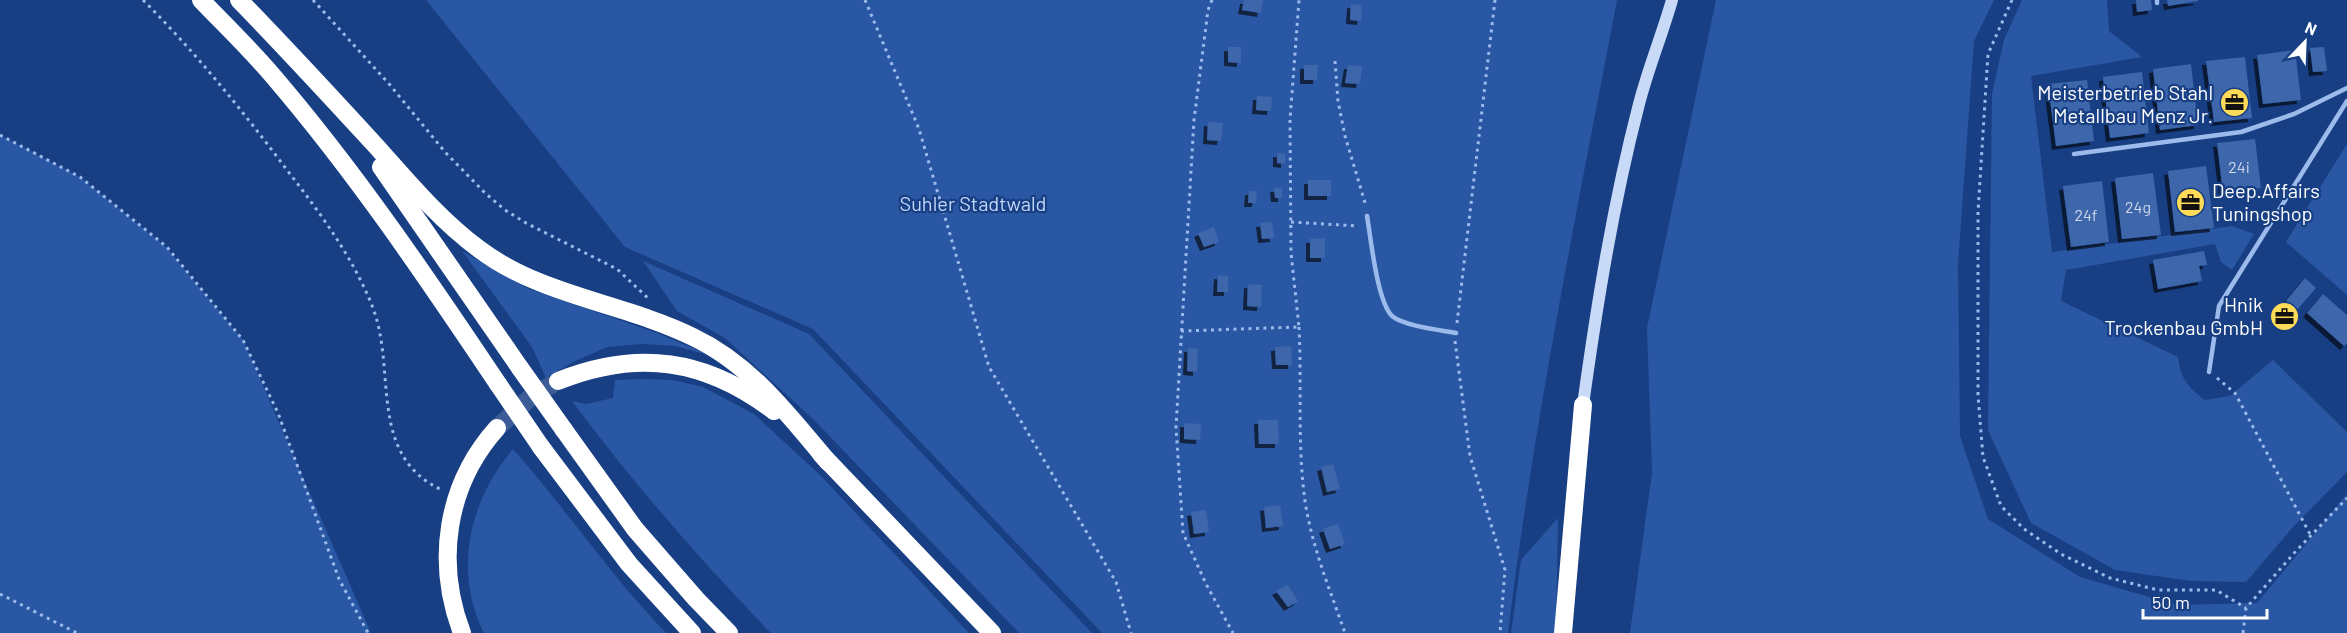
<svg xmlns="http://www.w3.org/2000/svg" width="2347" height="633" font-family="Barlow,sans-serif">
  <defs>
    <filter id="shadow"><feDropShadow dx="-4" dy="4" stdDeviation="0" flood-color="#0009"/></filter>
  </defs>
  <rect width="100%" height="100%" fill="#183f84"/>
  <!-- green -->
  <g fill="#2a57a3">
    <path d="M426,0H1617C1577,210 1534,420 1508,633H1102L813,329L625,247Z"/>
    <polygon points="1716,0 1994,0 1974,41 1958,264 1960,436 1988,519 2080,577 2177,605 2257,603 2347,494 2347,633 1630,633 1652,473 1647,328"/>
    <path d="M2022,0H2107L2109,31L2142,57L2031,76L2052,252L2232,226L2254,234L2232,270L2221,262L2215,244L2066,270L2061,301L2178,357C2181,379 2187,386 2205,400L2230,396L2273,360L2347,432V472L2294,526L2246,582L2191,581L2115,570L2031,523L1988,430L1992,94L2004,40Z"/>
    <polygon points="0,135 80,177 166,247 243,340 371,633 0,633"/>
    <polygon points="2347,144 2347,295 2286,242"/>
    <polygon points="462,251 529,289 657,333 712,356 675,346 642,344 607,347 575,361 546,378 532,347"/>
    <polygon points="643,261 809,334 1092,633 1019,633 813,419 725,338 677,311"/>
    <path d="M646,379L673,380L703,387L754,414L820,475L969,633H771C700,560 633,483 572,401L586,404L613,398L615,380Z"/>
    <path d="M513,449C566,509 611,576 666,633H484C453,571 469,501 513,449Z"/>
    <polygon points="1558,518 1556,633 1511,633 1521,560"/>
  </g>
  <!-- building -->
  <g fill="#3c66ab" filter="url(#shadow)">
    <polygon points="1244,0 1263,0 1261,13 1242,10"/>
    <polygon points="2136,0 2151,0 2152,10 2137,12"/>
    <polygon points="2167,0 2198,0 2198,1 2168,6"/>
    <polygon points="1351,4 1362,5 1361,21 1350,20"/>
    <polygon points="1228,47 1241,47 1241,63 1228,62"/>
    <polygon points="2324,47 2327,71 2313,72 2310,48"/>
    <polygon points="2295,50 2301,100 2263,104 2257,55"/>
    <polygon points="2245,57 2252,118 2214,122 2206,61"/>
    <polygon points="2191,64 2198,125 2160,130 2153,69"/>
    <polygon points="1304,65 1318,65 1317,80 1304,80"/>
    <polygon points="1348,65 1362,66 1360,84 1345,83"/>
    <polygon points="2142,72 2149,133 2110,138 2103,77"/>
    <polygon points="2087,80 2094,141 2056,146 2048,84"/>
    <polygon points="1257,96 1272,97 1271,111 1256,110"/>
    <polygon points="1208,122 1223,123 1221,141 1207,140"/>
    <polygon points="2255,139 2261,188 2223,193 2217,143"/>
    <polygon points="1277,153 1285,154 1285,164 1277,163"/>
    <polygon points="2206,166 2214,228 2175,232 2168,171"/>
    <polygon points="2153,173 2161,235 2122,239 2115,178"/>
    <rect x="1308" y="180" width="23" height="16"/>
    <polygon points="2102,181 2109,242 2071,247 2063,186"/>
    <polygon points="1274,188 1282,188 1282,198 1275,198"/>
    <polygon points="1249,191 1257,191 1256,203 1248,203"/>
    <polygon points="1272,222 1274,238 1262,239 1260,223"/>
    <polygon points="1214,227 1219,242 1204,247 1198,233"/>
    <polygon points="1325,238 1325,258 1310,258 1310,239"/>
    <polygon points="2204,251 2207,265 2199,266 2202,281 2158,289 2153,260"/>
    <polygon points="1218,275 1228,276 1228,292 1217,292"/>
    <polygon points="2305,278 2316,288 2297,310 2286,301"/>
    <polygon points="1248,284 1262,285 1261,307 1247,306"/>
    <polygon points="2323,294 2347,315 2347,343 2344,346 2307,313"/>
    <polygon points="1291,346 1292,365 1276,365 1275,347"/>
    <polygon points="1188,348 1198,349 1197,372 1187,371"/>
    <polygon points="1258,420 1278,420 1279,444 1259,444"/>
    <polygon points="1184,423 1201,424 1200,440 1184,439"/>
    <polygon points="1333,464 1340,489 1327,492 1321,467"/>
    <polygon points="1280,505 1283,526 1266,528 1264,507"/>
    <polygon points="1206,510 1209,532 1194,534 1191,512"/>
    <polygon points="1338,524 1345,544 1330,549 1323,529"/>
    <polygon points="1288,585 1298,601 1288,607 1276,591"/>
  </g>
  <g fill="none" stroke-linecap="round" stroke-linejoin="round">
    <!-- motorway-tunnel -->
    <polyline stroke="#3b5c96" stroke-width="18" stroke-dasharray="18 9" stroke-linecap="butt" points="497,428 532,396 558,381"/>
    <!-- path -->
    <g stroke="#9cbbec" stroke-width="3" stroke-dasharray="3 4.5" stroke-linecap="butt">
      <path d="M143,0C196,53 242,110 287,170C320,213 353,257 373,308C397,372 367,455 442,490"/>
      <polyline points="313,0 390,85 445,152 485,193 505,210 526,223 617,269 650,300"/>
      <polyline points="865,0 919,129 989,367 1116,582 1131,633"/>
      <polyline points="1212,0 1208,10 1194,120 1176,427 1183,533 1206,584 1233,633"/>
      <polyline points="2012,0 1988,54 1978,212 1978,395 1983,457 2001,506 2024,529 2061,554 2110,578 2158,590 2216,590 2246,608"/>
      <polyline points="1335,61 1338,101 1345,136 1366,206"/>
      <polyline points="0,135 80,177 167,247 243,340 278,413 339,579 368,633"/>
      <polyline points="1291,222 1358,226"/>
      <polyline points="1457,323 1495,0"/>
      <path d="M1299,327C1302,385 1297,443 1305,501C1312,547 1330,590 1345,633"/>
      <polyline points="1181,331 1299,327 1291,253 1290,120 1299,0"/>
      <polyline points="1455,341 1470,456 1505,570 1500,633"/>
      <polyline points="2217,378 2235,393 2311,536"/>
      <polyline points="0,594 77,633"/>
      <polyline points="2243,633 2246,608 2296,551 2347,498"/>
    </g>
    <!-- service -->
    <g stroke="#9cbbec" stroke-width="4.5">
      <polyline points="2157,0 2157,3"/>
      <polyline points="2074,154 2241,132 2294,114 2347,88"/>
      <path d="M1367,216C1371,239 1377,301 1392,316C1404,326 1440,330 1456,333"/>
      <polyline points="2209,372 2219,306 2347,101"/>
    </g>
    <!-- secondary -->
    <path stroke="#c9daf9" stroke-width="12" d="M1583,405C1597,304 1613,204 1639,104C1648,69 1662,35 1672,0"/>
    <!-- motorway -->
    <g stroke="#fff" stroke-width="18">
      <path d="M201,0C225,25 250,49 273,76C356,173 427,278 498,384"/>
      <path d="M239,0C286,48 331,97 376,146C408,182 440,220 479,249C541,296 624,303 693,337C750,364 788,414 828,462"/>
      <polyline points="381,167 520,368"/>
      <path d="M558,381C638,349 706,359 774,411"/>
      <polyline points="564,430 635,529 696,599 729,633"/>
      <polyline points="541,447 629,564 692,633"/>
      <polyline points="821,454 992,633"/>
      <path d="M462,633C435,562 446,485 497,428"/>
      <polyline points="1563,633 1583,405"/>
    </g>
    <!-- motorway-bridge -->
    <g stroke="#fff" stroke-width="18">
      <polyline points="520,368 564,430"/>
      <polyline points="498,384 541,447"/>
    </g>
  </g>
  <!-- icons -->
  <defs>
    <symbol id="office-disc" viewBox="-11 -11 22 22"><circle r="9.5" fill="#ffdb58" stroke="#183f84"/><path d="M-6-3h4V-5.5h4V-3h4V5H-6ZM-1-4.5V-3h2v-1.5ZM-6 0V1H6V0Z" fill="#111"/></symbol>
  </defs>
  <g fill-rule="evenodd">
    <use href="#office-disc" x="2218" y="86" width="33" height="33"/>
    <use href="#office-disc" x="2174" y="186" width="33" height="33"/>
    <use href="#office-disc" x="2268" y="300" width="33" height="33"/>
  </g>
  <g text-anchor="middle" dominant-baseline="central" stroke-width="4.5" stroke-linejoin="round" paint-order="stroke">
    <!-- number labels -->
    <g font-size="16" fill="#ced9ea">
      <text x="2239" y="166">24i</text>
      <text x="2138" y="206">24g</text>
      <text x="2086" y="214">24f</text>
    </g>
    <!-- poi labels -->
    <g font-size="20" fill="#fff" stroke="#183f84" text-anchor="end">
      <text x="2213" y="92">Meisterbetrieb Stahl<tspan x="2213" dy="23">Metallbau Menz Jr.</tspan></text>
      <text x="2212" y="190" text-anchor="start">Deep.Affairs<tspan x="2212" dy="23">Tuningshop</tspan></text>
      <text x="2263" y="304">Hnik<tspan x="2263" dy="23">Trockenbau GmbH</tspan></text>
    </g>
    <!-- park labels -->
    <g font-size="20" fill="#c1d7f9" stroke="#183f84">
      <text x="973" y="203">Suhler Stadtwald</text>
    </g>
  </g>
  <!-- north arrow -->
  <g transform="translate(2305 42) rotate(23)" stroke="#183f84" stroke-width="4.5" paint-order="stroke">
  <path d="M0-4.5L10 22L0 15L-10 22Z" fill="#ffffff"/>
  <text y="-9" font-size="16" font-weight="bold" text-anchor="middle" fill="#ffffff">N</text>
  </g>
  <!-- scale -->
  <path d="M2143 609v9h124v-9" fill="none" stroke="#ffffff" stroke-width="3"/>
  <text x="2152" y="609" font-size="18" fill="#ffffff" stroke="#183f84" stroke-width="4.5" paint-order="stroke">50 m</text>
</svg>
